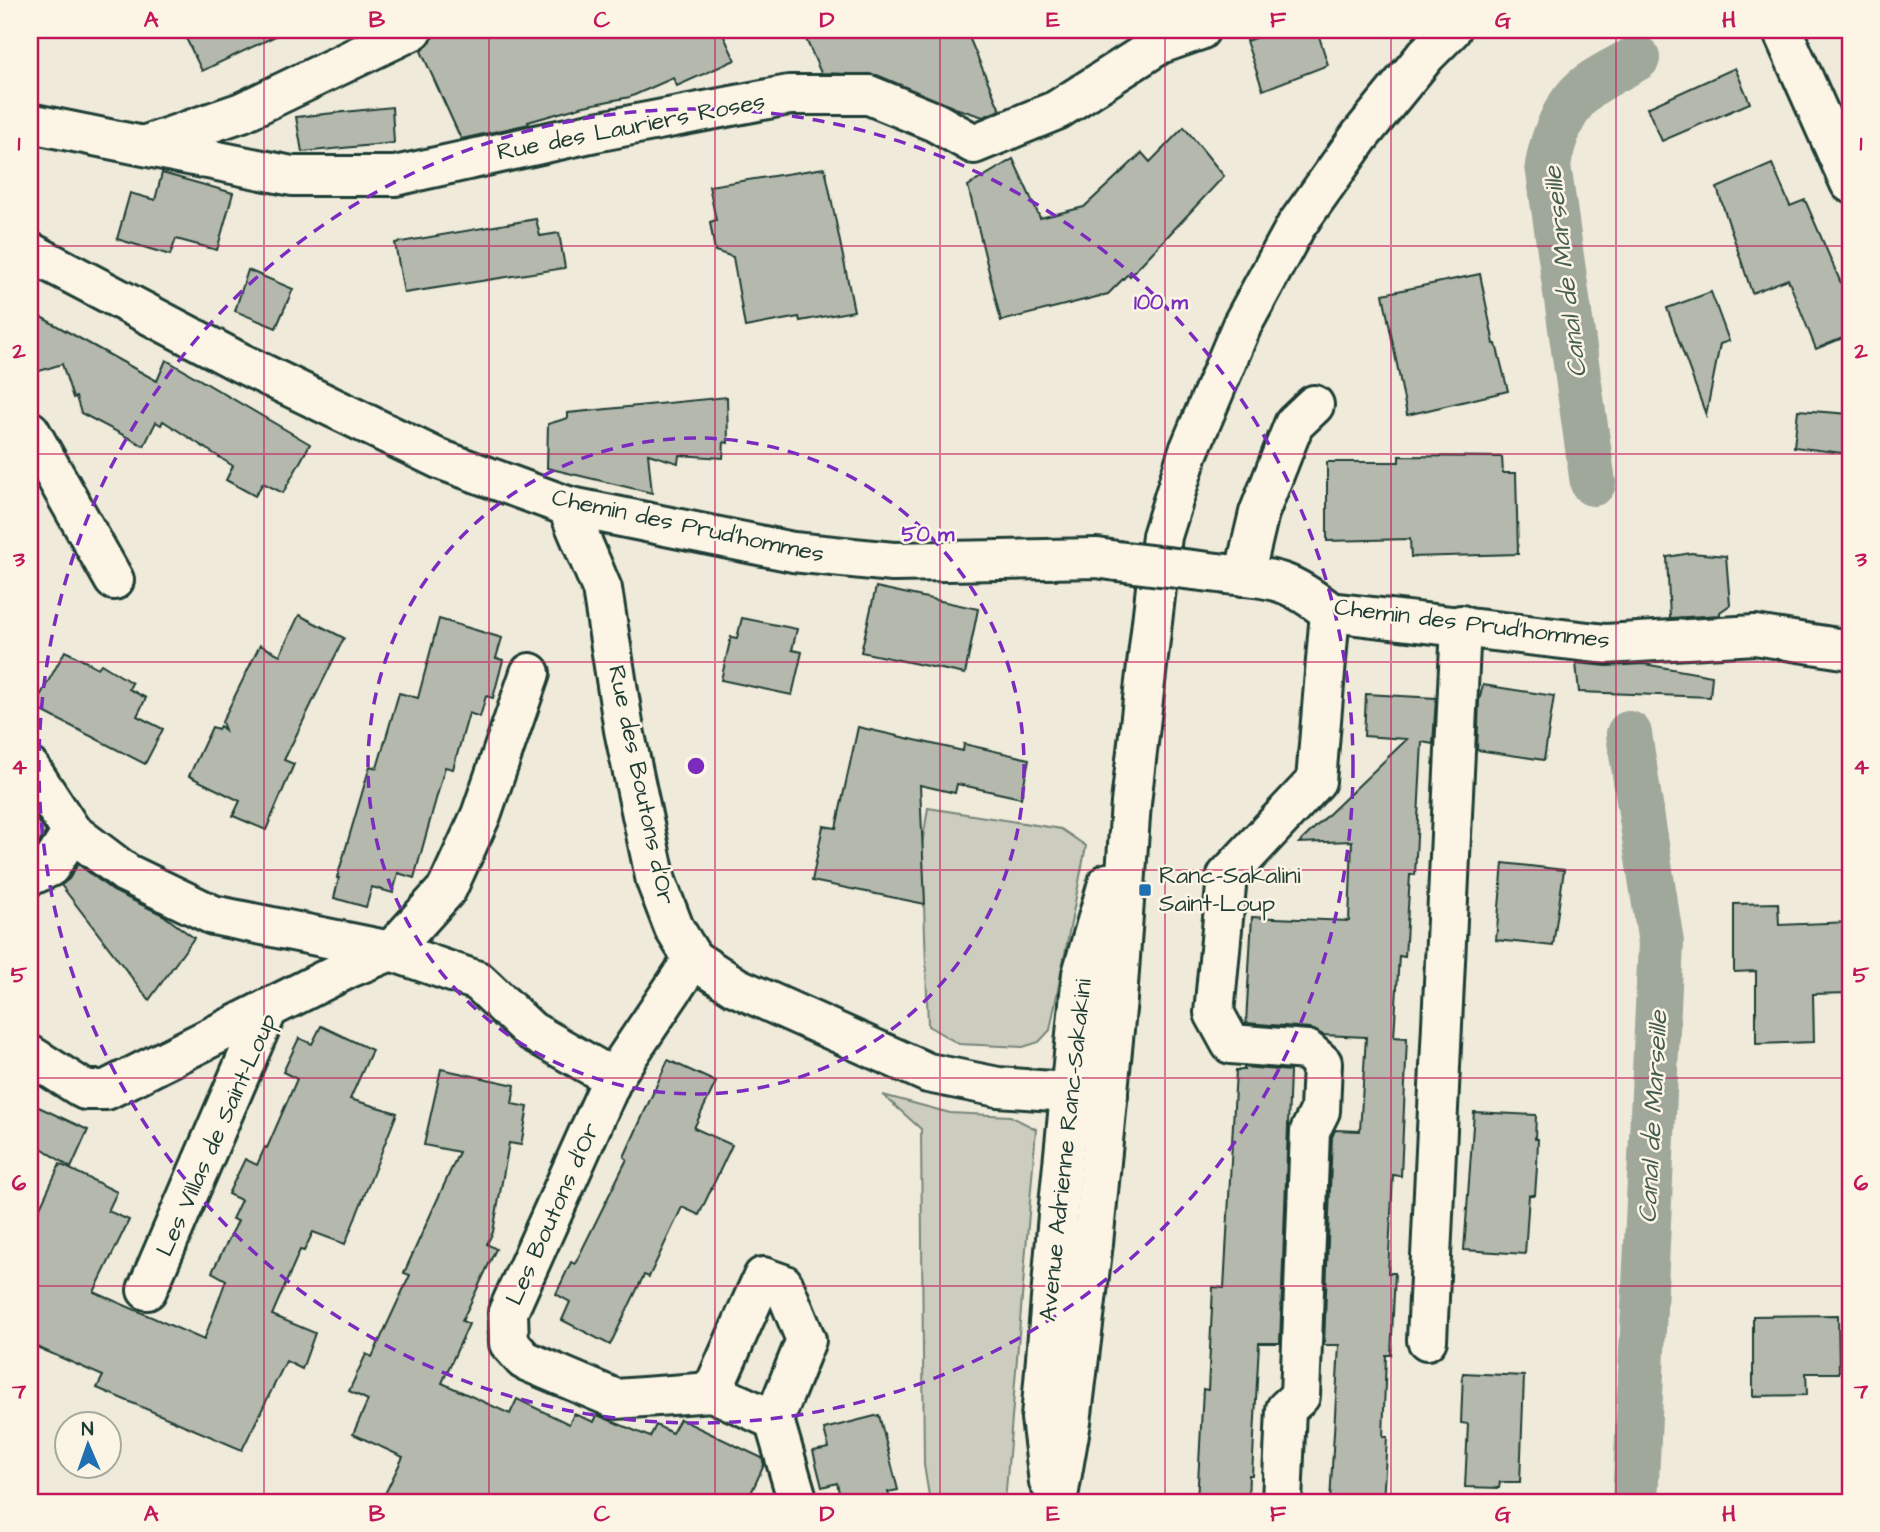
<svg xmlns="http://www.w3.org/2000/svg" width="1880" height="1532" font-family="'Architects Daughter',sans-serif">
  <rect width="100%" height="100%" fill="#efeada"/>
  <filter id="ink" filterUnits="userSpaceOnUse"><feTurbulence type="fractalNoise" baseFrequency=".0143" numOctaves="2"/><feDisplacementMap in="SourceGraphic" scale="14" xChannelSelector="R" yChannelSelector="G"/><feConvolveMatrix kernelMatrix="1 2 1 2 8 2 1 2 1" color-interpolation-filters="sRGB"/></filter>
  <g filter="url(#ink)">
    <!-- green -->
    <g fill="#cccdbf" stroke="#76857a" stroke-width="2">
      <polygon points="928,808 1061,829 1086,846 1050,1030 1039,1042 1023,1047 959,1044 928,1026 922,845"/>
      <polygon points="883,1095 950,1113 1010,1116 1036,1129 1005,1502 930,1502 924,1465 921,1129"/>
    </g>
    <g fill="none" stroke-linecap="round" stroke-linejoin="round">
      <!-- canal -->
      <g stroke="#9fa89a" stroke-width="46">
        <path d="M1593,483L1548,165C1553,137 1565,103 1590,85C1604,75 1621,67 1637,58"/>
        <polyline points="1629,734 1661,943 1635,1502"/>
      </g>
    </g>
    <!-- building -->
    <g fill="#b5b9ad" stroke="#1f3d34" stroke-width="2">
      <polygon points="182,30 288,30 202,71"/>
      <polygon points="435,30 721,30 735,60 677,86 673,78 630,97 584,106 528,122 529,124 461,139 421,51 431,42"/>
      <polygon points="802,30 966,30 1000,110 983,117 955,108 877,75 821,73"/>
      <polygon points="1279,30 1317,30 1328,65 1263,90 1246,41"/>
      <polygon points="1735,68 1750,103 1662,141 1647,108"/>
      <polygon points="392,107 394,143 302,152 296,117"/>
      <polygon points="1184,127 1224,176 1181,222 1130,276 1128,274 1108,294 1001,321 968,186 1013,159 1040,218 1084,207 1142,153 1150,162"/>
      <polygon points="1772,164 1790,206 1805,200 1850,304 1850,335 1816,349 1788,279 1752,293 1717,188"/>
      <polygon points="825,168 854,311 800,321 799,317 745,327 733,257 715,251 710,222 716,220 709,186"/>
      <polygon points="162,173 233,193 217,250 176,239 170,255 117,239 130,193 155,200"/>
      <polygon points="536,219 540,236 559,233 565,268 404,293 395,243"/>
      <polygon points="248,270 293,289 276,328 235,311"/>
      <polygon points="1480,274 1494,344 1496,344 1508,391 1407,415 1383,294"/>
      <polygon points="1711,292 1729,341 1720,344 1706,415 1667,308"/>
      <polygon points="30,311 157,381 166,360 310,444 283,493 263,483 255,496 226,480 233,466 163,421 161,425 156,422 144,446 81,413 76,397 73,398 62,364 30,374"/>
      <polygon points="727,397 728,443 724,442 723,458 679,455 678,463 648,454 652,493 547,468 548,424 568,418 568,413"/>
      <polygon points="1798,410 1850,414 1850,454 1794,447"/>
      <polygon points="1399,456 1502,457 1503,473 1516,473 1518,554 1411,557 1410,539 1327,541 1327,462 1399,462"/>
      <polygon points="1691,553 1726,556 1730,605 1720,612 1720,615 1670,618 1667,557"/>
      <polygon points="876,587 978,609 965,674 861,652"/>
      <polygon points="299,615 344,638 284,760 294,764 266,830 233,816 240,801 189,776 212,727 218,729 220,726 225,730 222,722 260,645 280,655"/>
      <polygon points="742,618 797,629 792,650 802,652 792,695 721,680 731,637 737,638"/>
      <polygon points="439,619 502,638 496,658 503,660 493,698 486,696 480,717 469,713 453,769 445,767 414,878 398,873 393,893 372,887 366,907 334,898 339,878 337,878 370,766 377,768 399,693 418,698"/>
      <polygon points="65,651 98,668 101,664 132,683 129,689 146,698 137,716 163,729 145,764 34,707"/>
      <polygon points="1576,663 1607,666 1644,664 1712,676 1710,697 1579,692"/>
      <polygon points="1483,685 1554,696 1544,760 1477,750 1479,701"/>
      <polygon points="1366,694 1436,698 1433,744 1422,742 1415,875 1410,875 1405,957 1399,956 1394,1037 1407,1038 1401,1176 1393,1175 1388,1273 1395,1273 1391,1355 1386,1355 1383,1437 1387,1437 1383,1502 1330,1502 1339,1345 1324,1345 1332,1137 1335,1130 1360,1131 1366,1037 1323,1035 1309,1028 1246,1023 1252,917 1349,921 1352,841 1299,843 1407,739 1364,736"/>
      <polygon points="858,727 963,751 964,744 1029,759 1021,798 957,784 955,793 920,785 925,904 812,881 823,826 836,828"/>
      <polygon points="30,810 46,832 34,850 30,844"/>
      <polygon points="1503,863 1564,870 1553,946 1496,940"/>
      <polygon points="78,864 113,891 163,915 194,938 149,1000 61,885 69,879"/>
      <polygon points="1778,903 1779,925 1850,922 1850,993 1813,994 1814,1042 1756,1044 1756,971 1734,972 1734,904"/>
      <polygon points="321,1026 372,1050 350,1099 397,1113 345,1244 313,1232 304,1251 300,1250 272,1315 315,1333 302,1369 286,1361 242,1450 97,1388 103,1376 30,1344 30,1229 60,1164 117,1192 108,1211 129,1220 94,1292 204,1340 226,1280 212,1272 238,1221 232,1219 241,1200 228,1194 245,1159 257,1165 265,1147 267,1148 297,1079 283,1072 299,1038 312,1044"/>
      <polygon points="668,1060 716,1082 694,1128 732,1145 699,1215 682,1207 649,1277 644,1275 610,1345 562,1320 570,1302 556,1294 571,1262 575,1264 627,1159 624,1157"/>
      <polygon points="1244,1067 1290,1071 1280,1343 1259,1343 1252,1475 1249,1475 1248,1502 1197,1502 1203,1389 1208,1390 1213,1287 1224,1288 1236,1070 1244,1070"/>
      <polygon points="441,1069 515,1085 512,1104 528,1107 521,1145 509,1143 493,1232 487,1244 496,1249 462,1321 469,1324 442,1383 510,1414 517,1399 569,1424 574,1414 594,1422 597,1415 650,1437 656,1425 672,1433 680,1419 762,1458 764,1465 747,1502 381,1502 403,1457 353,1434 368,1400 349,1391 366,1354 372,1357 410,1275 404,1273 459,1152 424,1145"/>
      <polygon points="30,1103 88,1130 71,1168 30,1140"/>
      <polygon points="1474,1112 1536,1115 1535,1139 1538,1139 1537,1167 1535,1195 1529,1195 1525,1254 1464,1250"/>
      <polygon points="1838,1315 1839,1373 1806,1373 1807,1395 1753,1396 1753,1316"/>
      <polygon points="1463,1373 1524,1376 1520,1482 1500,1482 1499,1488 1465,1487 1468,1424 1461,1423"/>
      <polygon points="879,1415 898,1490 888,1492 891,1502 841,1502 837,1483 822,1487 813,1451 829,1448 824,1429"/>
    </g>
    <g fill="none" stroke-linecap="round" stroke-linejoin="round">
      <defs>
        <g id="minor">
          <polyline points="1782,30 1850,183"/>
          <polyline points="30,123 292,176 395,176 595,132 789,95 869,95 935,122 974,144 1057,110 1160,44 1200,30"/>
          <polyline points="146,145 242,112 413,30"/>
          <polyline points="30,252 239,362 439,459 567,506 793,552 893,562 1097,558 1117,561"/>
          <polyline points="30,431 114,580"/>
          <polyline points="567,506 602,589 624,730 656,881 674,928 693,959 736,987 928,1073 998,1087 1108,1095"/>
          <path d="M1227,574C1278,579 1289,580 1330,612L1606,644L1755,635L1850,650"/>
          <polyline points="1244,576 1259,513 1294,424 1314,405"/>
          <polyline points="30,768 72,832 126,873 213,915 391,951 478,981 531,1031 613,1078 693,959"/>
          <polyline points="30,876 50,867 72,832"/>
          <polyline points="30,1055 85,1090 106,1090 347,969 391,951 447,889 481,815 530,673"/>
          <polyline points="613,1078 508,1312 509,1343 524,1360 616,1399 712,1392 774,1420 798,1502"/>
          <polyline points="147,1290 268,1009"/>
          <polyline points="1427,1340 1461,625"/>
          <polyline points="712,1392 763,1277 783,1284 806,1340 774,1420"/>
          <polyline points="1049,1482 1041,1418 1058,1215 1082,974 1108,883"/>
          <polyline points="1057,1502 1071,1422 1093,1243 1117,999 1131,803 1162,536 1188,453 1242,325 1296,226 1360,136 1426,55 1451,30"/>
          <polyline points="1282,1502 1286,1409 1300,1396 1310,1131 1320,1111 1322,1063 1307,1050 1231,1044 1214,1013 1227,876 1316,781 1330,612"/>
        </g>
      </defs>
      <!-- minor casing -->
      <use href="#minor" stroke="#1f3d34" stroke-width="44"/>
      <!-- minor -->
      <use href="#minor" stroke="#fcf5e5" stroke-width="38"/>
      <defs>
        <polyline id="minor-bridge" points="1117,561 1227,574"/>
      </defs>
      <!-- minor-bridge casing -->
      <use href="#minor-bridge" stroke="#1f3d34" stroke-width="44" stroke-linecap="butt"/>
      <!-- minor-bridge -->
      <use href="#minor-bridge" stroke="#fcf5e5" stroke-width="38"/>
    </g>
  </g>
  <!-- grid -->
  <path fill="none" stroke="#c2185b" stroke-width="2" stroke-opacity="0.55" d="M264,30V1502M489,30V1502M715,30V1502M940,30V1502M1165,30V1502M1391,30V1502M1616,30V1502M30,246H1850M30,454H1850M30,662H1850M30,870H1850M30,1078H1850M30,1286H1850"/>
  <!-- distance rings -->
  <g fill="none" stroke="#7b2cbf" stroke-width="3.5" stroke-dasharray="12 9">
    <circle cx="696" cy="766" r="328"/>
    <circle cx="696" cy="766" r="657"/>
  </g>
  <!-- markers -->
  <rect fill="#1f6fb2" stroke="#fcf5e5" stroke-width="2.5" x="1138" y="883" width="14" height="14" rx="3.5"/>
  <g text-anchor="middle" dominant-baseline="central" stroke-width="5" stroke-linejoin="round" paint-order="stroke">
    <!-- street labels -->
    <g font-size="24" fill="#1f3d34" stroke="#fcf5e5">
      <text transform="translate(631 127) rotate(-11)">Rue des Lauriers Roses</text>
      <text transform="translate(688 526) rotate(12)">Chemin des Prud'hommes</text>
      <text transform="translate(1472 624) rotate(7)">Chemin des Prud'hommes</text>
      <text transform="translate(641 785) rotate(78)">Rue des Boutons d'Or</text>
      <text transform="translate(217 1135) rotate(-66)">Les Villas de Saint-Loup</text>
      <text transform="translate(1066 1150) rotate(-84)">Avenue Adrienne Ranc-Sakakini</text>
      <text transform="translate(553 1214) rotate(-66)">Les Boutons d'Or</text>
    </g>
    <!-- poi labels -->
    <g font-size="24" fill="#1f3d34" stroke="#fcf5e5" text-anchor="start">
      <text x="1159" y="876">Ranc-Sakalini<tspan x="1159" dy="28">Saint-Loup</tspan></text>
    </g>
    <!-- water labels -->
    <g font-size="26" font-style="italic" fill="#455d53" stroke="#fcf5e5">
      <text transform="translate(1565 272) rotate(-97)">Canal de Marseille</text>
      <text transform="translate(1653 1117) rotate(-87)">Canal de Marseille</text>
    </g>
  </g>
  <circle cx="696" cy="766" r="10" fill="#7b2cbf" stroke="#fcf5e5" stroke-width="3.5"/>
  <g font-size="21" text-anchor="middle" font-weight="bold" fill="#7b2cbf" stroke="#fcf5e5" stroke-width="5" stroke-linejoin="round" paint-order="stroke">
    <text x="1161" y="309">100 m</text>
    <text x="928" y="541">50 m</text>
  </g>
  <!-- margin -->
  <rect width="1880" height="1532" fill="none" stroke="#fcf5e5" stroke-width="77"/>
  <!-- north arrow -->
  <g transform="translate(88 1445) rotate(358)"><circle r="33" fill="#fcf5e5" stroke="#a4ab9e" stroke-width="2"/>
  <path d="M0-5L12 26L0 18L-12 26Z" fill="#1f6fb2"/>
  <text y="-10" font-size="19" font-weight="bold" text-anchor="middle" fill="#1f3d34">N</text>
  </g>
  <rect x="38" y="38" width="1804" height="1456" fill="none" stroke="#c2185b" stroke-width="2.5"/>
  <g font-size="23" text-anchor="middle" font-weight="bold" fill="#c2185b">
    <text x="151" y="27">A</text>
    <text x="377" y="27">B</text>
    <text x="602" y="27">C</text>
    <text x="827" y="27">D</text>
    <text x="1053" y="27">E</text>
    <text x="1278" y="27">F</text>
    <text x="1503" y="27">G</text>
    <text x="1729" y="27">H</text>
    <text x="19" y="150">1</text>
    <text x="1861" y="150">1</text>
    <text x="19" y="358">2</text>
    <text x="1861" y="358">2</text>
    <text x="19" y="566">3</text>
    <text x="1861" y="566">3</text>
    <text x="19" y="774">4</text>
    <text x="1861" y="774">4</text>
    <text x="19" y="982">5</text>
    <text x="1861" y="982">5</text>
    <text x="19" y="1190">6</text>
    <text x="1861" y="1190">6</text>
    <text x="19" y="1398">7</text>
    <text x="1861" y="1398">7</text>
    <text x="151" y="1521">A</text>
    <text x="377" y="1521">B</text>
    <text x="602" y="1521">C</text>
    <text x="827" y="1521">D</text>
    <text x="1053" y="1521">E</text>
    <text x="1278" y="1521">F</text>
    <text x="1503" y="1521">G</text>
    <text x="1729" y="1521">H</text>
  </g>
</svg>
